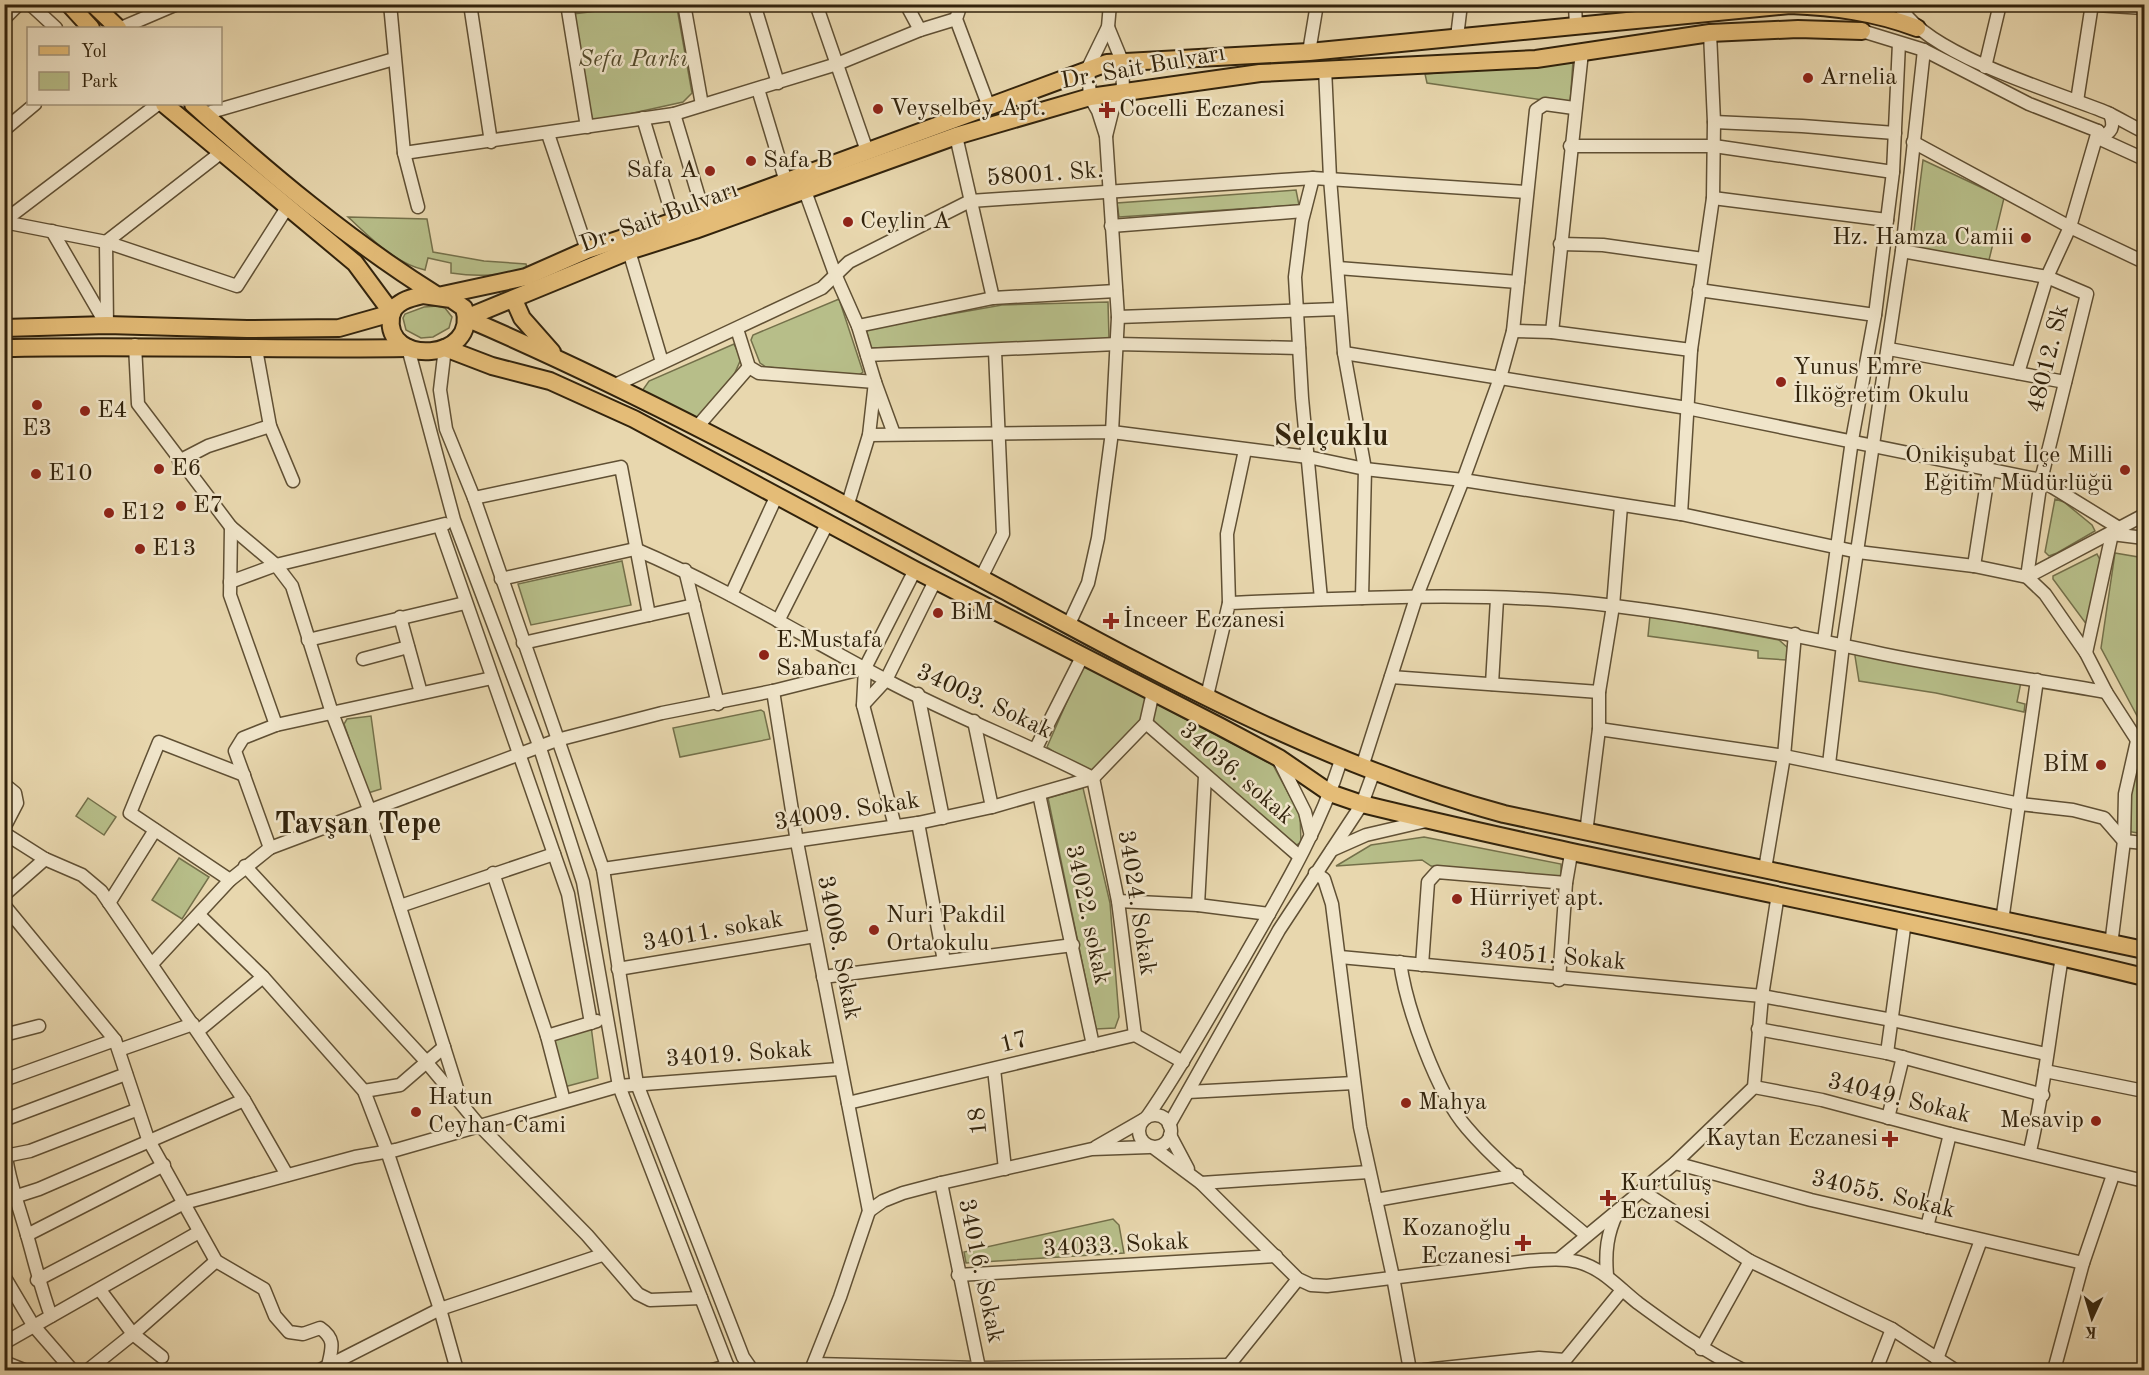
<svg xmlns="http://www.w3.org/2000/svg" width="2149" height="1375" font-family="'Old Standard TT',serif">
  <rect width="100%" height="100%" fill="#e8d7ae"/>
  <filter id="stains"><feTurbulence type="fractalNoise" baseFrequency=".00333" numOctaves="4"/><feColorMatrix values="0 0 0 0 .2 0 0 0 0 .09 0 0 0 0 .02 0 0 0 .5 -.17"/></filter>
  <radialGradient id="worn" r=".72"><stop offset=".6" stop-color="#630" stop-opacity="0"/><stop offset="1" stop-color="#630" stop-opacity=".3"/></radialGradient>
  <!-- green -->
  <g fill="#b7be89" stroke="#74704a" stroke-width="1.5">
    <polygon points="653,4 668,5 677,8 692,93 683,102 597,121 592,118 573,14"/>
    <polygon points="1573,61 1570,104 1427,83 1425,74"/>
    <polygon points="1923,160 2004,198 1989,260 1912,247"/>
    <polygon points="1296,190 1299,205 1119,217 1117,203"/>
    <path d="M348,217L427,219L433,252L484,261L526,264L527,268C500,276 478,277 451,273V263L428,258L425,270C394,263 371,238 348,217Z"/>
    <polygon points="839,299 863,372 859,375 766,367 760,363 751,340 753,335"/>
    <polygon points="1108,302 1109,339 871,348 866,329 1002,305"/>
    <polygon points="437,306 445,308 452,317 449,328 433,337 421,338 406,330 403,318 405,314 424,307"/>
    <polygon points="734,344 741,359 733,377 699,421 640,394 649,381"/>
    <polygon points="2055,499 2064,502 2092,525 2095,531 2057,553 2049,556 2045,552"/>
    <polygon points="2115,553 2144,558 2144,729 2101,648"/>
    <polygon points="2097,554 2100,560 2087,625 2053,579 2053,576"/>
    <polygon points="622,561 631,605 531,625 518,584"/>
    <polygon points="1650,616 1779,640 1788,648 1787,660 1758,658 1758,651 1648,636"/>
    <polygon points="1858,652 2021,682 2017,702 2025,704 2024,712 1936,693 1859,681 1855,656"/>
    <polygon points="1083,665 1273,765 1300,815 1301,842 1295,846 1146,724 1093,778 1047,747"/>
    <polygon points="761,710 764,712 770,739 680,757 673,728"/>
    <polygon points="371,716 381,789 368,793 344,724 347,719"/>
    <polygon points="2133,765 2144,787 2144,834 2126,831"/>
    <polygon points="1083,788 1110,903 1119,1017 1115,1028 1096,1029 1048,798"/>
    <polygon points="88,798 116,817 104,835 76,816"/>
    <polygon points="1424,837 1561,864 1561,877 1431,866 1422,860 1336,866 1371,845"/>
    <polygon points="179,858 209,877 182,919 152,900"/>
    <polygon points="591,1026 598,1078 564,1087 549,1037"/>
    <polygon points="1113,1219 1119,1225 1124,1253 966,1263 964,1252"/>
  </g>
  <g fill="none" stroke-linecap="round" stroke-linejoin="round">
    <defs>
      <g id="minor">
        <polyline points="30,4 56,28"/>
        <polyline points="390,4 404,153 418,207"/>
        <polyline points="470,4 491,142"/>
        <polyline points="567,4 587,127"/>
        <polyline points="684,4 702,105"/>
        <polyline points="754,4 778,83"/>
        <polyline points="816,4 867,151"/>
        <polyline points="906,4 920,30"/>
        <polyline points="961,4 956,19 989,107"/>
        <polyline points="1575,4 1576,27"/>
        <path d="M1899,4C1922,54 2057,92 2108,113C2120,119 2132,126 2144,132"/>
        <polyline points="2080,4 2144,8"/>
        <polyline points="567,6 586,4"/>
        <polyline points="4,19 19,4"/>
        <polyline points="121,28 177,4"/>
        <polyline points="1862,31 1924,50 2029,104 2098,131 2098,138 2144,159"/>
        <polyline points="1457,37 1461,4"/>
        <polyline points="1309,52 1317,4"/>
        <polyline points="1985,67 2000,4"/>
        <polyline points="1325,68 1330,178 1344,353 1365,469 1362,598"/>
        <polyline points="758,89 786,182"/>
        <polyline points="2077,101 2092,4"/>
        <polyline points="204,114 394,59"/>
        <polyline points="674,114 703,211"/>
        <polyline points="643,118 674,221"/>
        <polyline points="1714,122 1802,126 1895,133"/>
        <polyline points="4,130 35,104"/>
        <polyline points="548,134 587,250"/>
        <polyline points="956,136 993,298"/>
        <polyline points="1106,136 1113,108 1123,90 1122,61 1108,27"/>
        <path d="M2098,138C2112,133 2115,127 2110,114"/>
        <polyline points="1913,142 2070,227 2144,262"/>
        <polyline points="1570,146 1714,146 1893,172"/>
        <polyline points="404,153 674,114 837,64 920,30 956,19"/>
        <polyline points="1313,178 1302,221 1295,277 1302,398 1321,599"/>
        <polyline points="805,191 835,274 858,326 875,382 869,435 847,507"/>
        <polyline points="1713,198 1887,220"/>
        <polyline points="4,221 158,104"/>
        <polyline points="4,222 106,242 237,286 288,206"/>
        <polyline points="1111,226 1304,211"/>
        <polyline points="52,231 106,324"/>
        <polyline points="1560,244 1603,245 1703,259"/>
        <polyline points="629,251 662,362"/>
        <polyline points="1902,251 2047,277 2087,294 2041,480 2027,577"/>
        <polyline points="1338,268 1518,282"/>
        <polyline points="1699,290 1875,315"/>
        <polyline points="1118,317 1340,309"/>
        <polyline points="107,325 106,242 223,151"/>
        <polyline points="858,326 993,298 1116,291"/>
        <polyline points="737,329 749,367 759,373 875,382 894,434"/>
        <polyline points="1513,331 1552,332 1691,350"/>
        <polyline points="1552,332 1582,52"/>
        <polyline points="135,345 138,404 231,527 276,565 292,586 332,713 369,809 461,1101"/>
        <polyline points="408,348 454,520 539,745 583,882 619,1086 729,1370"/>
        <polyline points="445,348 440,390 446,429 474,498 603,869 637,1084 743,1357 752,1370"/>
        <polyline points="256,349 270,426 293,481"/>
        <polyline points="1889,349 2065,382"/>
        <polyline points="1344,353 1687,408 2041,480 2119,528"/>
        <polyline points="867,355 1117,344 1299,348"/>
        <polyline points="2018,373 2047,277 2070,227 2098,131"/>
        <polyline points="613,386 822,288 849,262 970,201 1313,178 1527,192"/>
        <polyline points="697,427 749,367"/>
        <polyline points="869,435 1112,432 1308,457 1365,469 1463,480 1681,514 1858,552 1974,566 2027,577 2045,594 2086,653 2106,692 2144,751"/>
        <polyline points="179,461 208,446 270,426"/>
        <polyline points="474,498 621,467 649,615"/>
        <polyline points="1681,514 1691,350 1713,198 1714,122 1710,33"/>
        <polyline points="231,527 230,595 276,725"/>
        <polyline points="440,527 568,894 591,1023"/>
        <path d="M635,549C722,586 803,636 886,680C953,716 1025,743 1093,778"/>
        <polyline points="1974,566 1989,469"/>
        <polyline points="685,570 718,704"/>
        <polyline points="2027,577 2144,515"/>
        <polyline points="981,578 1003,534 995,351"/>
        <polyline points="501,579 635,549"/>
        <polyline points="230,582 276,565 445,524"/>
        <polyline points="731,595 777,495"/>
        <polyline points="1229,603 1227,534 1245,450"/>
        <polyline points="400,617 421,693"/>
        <polyline points="778,621 828,522"/>
        <polyline points="1068,626 1088,583 1098,538 1112,432 1118,317 1106,136 1098,111 1090,97 1088,68 1108,27 1110,4"/>
        <polyline points="308,640 465,603"/>
        <polyline points="1824,640 1852,440 1875,315 1887,220 1893,172 1899,43"/>
        <polyline points="523,643 694,605"/>
        <polyline points="2086,653 2112,534 2144,538"/>
        <polyline points="363,659 408,647"/>
        <polyline points="865,668 863,705 895,826"/>
        <polyline points="1391,677 1599,692"/>
        <polyline points="1492,684 1497,599"/>
        <polyline points="773,691 797,842 869,1211 840,1297 811,1370"/>
        <polyline points="918,694 943,818"/>
        <path d="M1207,696L1229,603C1357,598 1488,590 1615,606C1705,617 1794,635 1883,654C1956,669 2032,679 2106,692"/>
        <polyline points="863,705 886,680 935,581"/>
        <polyline points="974,721 992,807"/>
        <polyline points="1146,723 1299,856"/>
        <polyline points="1599,729 1784,756 2020,804 2073,810 2104,818 2124,841 2144,843"/>
        <polyline points="1036,748 1083,655"/>
        <polyline points="1279,760 1305,812 1311,836"/>
        <polyline points="1829,764 1843,645 1902,251 1924,50"/>
        <polyline points="1362,767 1416,598 1463,480 1500,378 1513,331 1536,110 1545,104 1574,108"/>
        <polyline points="1093,778 1118,901 1135,1035"/>
        <polyline points="4,784 15,793 17,803 4,828"/>
        <polyline points="1039,794 1093,1045"/>
        <polyline points="918,823 944,961"/>
        <polyline points="4,833 45,859 82,875 101,891 244,1100 287,1175"/>
        <polyline points="1586,833 1599,729 1599,692 1613,606 1621,506"/>
        <polyline points="270,848 235,751 243,738 276,725 492,678"/>
        <polyline points="1332,850 1366,835 1426,821"/>
        <polyline points="245,866 423,1058 478,1124 587,1235 638,1294 650,1300 701,1298"/>
        <polyline points="603,869 918,823 992,807 1093,778 1146,723 1153,692"/>
        <polyline points="1765,869 1784,756 1795,634"/>
        <polyline points="493,873 547,1036 564,1101"/>
        <polyline points="1315,873 1324,879 1332,904 1360,1127 1393,1277 1410,1370"/>
        <polyline points="230,880 130,813 159,742 244,775"/>
        <polyline points="4,895 45,859"/>
        <polyline points="1118,901 1198,905 1269,914"/>
        <polyline points="109,903 155,830"/>
        <path d="M4,905L115,1040L148,1139L216,1261L264,1289L275,1316L289,1332L303,1334L320,1328C336,1339 332,1348 328,1366"/>
        <polyline points="1198,905 1205,776"/>
        <polyline points="400,906 554,854"/>
        <polyline points="199,915 263,977 364,1091 387,1151 440,1309 457,1370"/>
        <polyline points="2002,921 2037,680"/>
        <polyline points="2111,945 2124,841 2125,794 2137,741"/>
        <polyline points="1340,957 1762,996 1892,1020 2046,1054"/>
        <path d="M1400,962C1406,1007 1437,1094 1467,1128C1501,1168 1546,1201 1586,1235"/>
        <polyline points="152,964 230,880 270,848 557,740 662,713 773,691 865,668 915,570"/>
        <polyline points="1422,965 1428,882 1437,872 1566,883"/>
        <polyline points="618,969 815,936"/>
        <polyline points="823,977 1073,945"/>
        <polyline points="1559,980 1566,883 1571,854"/>
        <polyline points="1758,1029 1887,1053 2043,1095"/>
        <polyline points="198,1031 263,977"/>
        <polyline points="4,1035 39,1026"/>
        <polyline points="547,1036 597,1021"/>
        <polyline points="119,1050 193,1024"/>
        <polyline points="1887,1053 1905,921"/>
        <polyline points="994,1069 1005,1169"/>
        <polyline points="2045,1071 2144,1091"/>
        <polyline points="4,1080 115,1040"/>
        <polyline points="1754,1087 1822,1100 1950,1134 2144,1181"/>
        <polyline points="364,1091 400,1085 444,1047"/>
        <polyline points="1188,1092 1354,1083"/>
        <polyline points="848,1103 1135,1035 1183,1062"/>
        <circle cx="1155" cy="1131" r="16"/>
        <path d="M1147,1117C1182,1067 1211,1013 1242,961C1279,896 1319,831 1341,760"/>
        <polyline points="1888,1118 1903,1057"/>
        <polyline points="4,1120 126,1074"/>
        <polyline points="1169,1125 1279,930 1362,804 1374,771"/>
        <polyline points="1170,1135 1188,1169"/>
        <path d="M4,1139C6,1173 18,1203 27,1235C35,1263 41,1289 51,1316"/>
        <polyline points="1096,1147 1143,1120"/>
        <path d="M1154,1148L1201,1183L1298,1279L1311,1285L1327,1286L1527,1261C1544,1260 1561,1258 1578,1262C1602,1268 1619,1288 1638,1303C1672,1328 1705,1352 1743,1370"/>
        <path d="M2030,1151C2045,1087 2051,1022 2062,957"/>
        <polyline points="5,1156 30,1151 136,1110"/>
        <polyline points="1675,1163 1811,1200 2083,1263"/>
        <polyline points="941,1183 979,1368"/>
        <polyline points="1201,1183 1369,1172"/>
        <polyline points="1642,1191 1750,1261 1892,1329 1955,1370"/>
        <polyline points="14,1197 39,1189 244,1100"/>
        <polyline points="1376,1200 1517,1175"/>
        <polyline points="869,1211 883,1201 903,1193 941,1183 1092,1149 1149,1147"/>
        <polyline points="1927,1227 1950,1134"/>
        <polyline points="27,1235 164,1165"/>
        <polyline points="1559,1259 1675,1163 1754,1087 1762,996 1778,894"/>
        <polyline points="958,1275 1276,1256"/>
        <path d="M1607,1275C1605,1252 1607,1234 1617,1213"/>
        <polyline points="4,1276 33,1325 72,1370"/>
        <polyline points="37,1280 184,1203 355,1157 396,1150 619,1086 839,1069"/>
        <polyline points="100,1290 133,1334 162,1357"/>
        <polyline points="4,1343 199,1232"/>
        <polyline points="1701,1349 1750,1261"/>
        <polyline points="1937,1359 1981,1240"/>
        <polyline points="4,1362 24,1370"/>
        <polyline points="815,1364 979,1368 1229,1365"/>
        <polyline points="88,1370 133,1334 216,1261"/>
        <polyline points="320,1370 440,1309 602,1255"/>
        <polyline points="712,1370 728,1366"/>
        <polyline points="1228,1370 1229,1365 1298,1279"/>
        <polyline points="1424,1370 1539,1358 1565,1360 1622,1290"/>
        <polyline points="1876,1370 1892,1329"/>
        <polyline points="2054,1370 2083,1263 2113,1175"/>
      </g>
      <g id="major">
        <polyline points="69,4 91,28"/>
        <polyline points="93,4 118,28"/>
        <path d="M193,104C269,173 351,242 438,296L526,277L587,250L719,206L1107,63L1309,52L1790,5C1834,7 1875,12 1917,28"/>
        <path d="M423,295L451,299L464,308C480,361 384,367 391,317C393,302 410,298 423,295Z"/>
        <polyline points="514,300 522,318 552,352"/>
        <path d="M466,318C650,397 827,495 1003,590C1164,677 1326,766 1504,814L2144,950"/>
        <polyline points="466,318 629,251 695,230 956,136 1090,97 1260,73 1536,59 1710,33 1798,29 1862,31"/>
        <polyline points="4,328 107,325 247,329 339,328 392,313 355,263 164,104"/>
        <path d="M4,348C139,345 273,350 408,348"/>
        <path d="M445,348L492,366L550,381L634,419L915,570L1219,726L1279,758L1330,793L1362,804C1621,867 1885,913 2144,977"/>
      </g>
    </defs>
    <!-- minor casing -->
    <use href="#minor" stroke="#605034" stroke-width="15"/>
    <!-- major casing -->
    <use href="#major" stroke="#32230c" stroke-width="20"/>
    <!-- minor -->
    <use href="#minor" stroke="#f0e5ca" stroke-width="12"/>
    <!-- major -->
    <use href="#major" stroke="#e4bc77" stroke-width="16"/>
  </g>
  <!-- markers -->
  <g fill="#8f2418" stroke="#f0e5ca" stroke-width="2">
    <circle cx="1808" cy="78" r="6"/>
    <circle cx="878" cy="109" r="6"/>
    <path d="M1104 101h6v6h6v6h-6v6h-6v-6h-6v-6h6z"/>
    <circle cx="751" cy="161" r="6"/>
    <circle cx="710" cy="171" r="6"/>
    <circle cx="848" cy="222" r="6"/>
    <circle cx="2026" cy="238" r="6"/>
    <circle cx="1781" cy="382" r="6"/>
    <circle cx="37" cy="405" r="6"/>
    <circle cx="85" cy="411" r="6"/>
    <circle cx="159" cy="469" r="6"/>
    <circle cx="2125" cy="470" r="6"/>
    <circle cx="36" cy="474" r="6"/>
    <circle cx="181" cy="506" r="6"/>
    <circle cx="109" cy="513" r="6"/>
    <circle cx="140" cy="549" r="6"/>
    <circle cx="938" cy="613" r="6"/>
    <path d="M1108 612h6v6h6v6h-6v6h-6v-6h-6v-6h6z"/>
    <circle cx="764" cy="655" r="6"/>
    <circle cx="2101" cy="765" r="6"/>
    <circle cx="1457" cy="899" r="6"/>
    <circle cx="874" cy="930" r="6"/>
    <circle cx="1406" cy="1103" r="6"/>
    <circle cx="416" cy="1112" r="6"/>
    <circle cx="2096" cy="1121" r="6"/>
    <path d="M1887 1130h6v6h6v6h-6v6h-6v-6h-6v-6h6z"/>
    <path d="M1605 1189h6v6h6v6h-6v6h-6v-6h-6v-6h6z"/>
    <path d="M1520 1234h6v6h6v6h-6v6h-6v-6h-6v-6h6z"/>
  </g>
  <g text-anchor="middle" dominant-baseline="central" stroke-width="5" stroke-linejoin="round" paint-order="stroke">
    <!-- park labels -->
    <g font-size="24" font-style="italic" fill="#534a2b" stroke="#f0e5ca">
      <text x="633" y="60">Sefa Parkı</text>
    </g>
    <!-- street labels -->
    <g font-size="24" fill="#32230c" stroke="#f0e5ca">
      <text transform="translate(1143 68) rotate(-10)">Dr. Sait Bulvarı</text>
      <text transform="translate(1045 175) rotate(-4)">58001. Sk.</text>
      <text transform="translate(659 218) rotate(-20)">Dr. Sait Bulvarı</text>
      <text transform="translate(2049 359) rotate(-76)">48012. Sk</text>
      <text transform="translate(984 702) rotate(25)">34003. Sokak</text>
      <text transform="translate(1236 774) rotate(41)">34036. sokak</text>
      <text transform="translate(847 812) rotate(-9)">34009. Sokak</text>
      <text transform="translate(1136 903) rotate(81)">34024. Sokak</text>
      <text transform="translate(1087 915) rotate(78)">34022. sokak</text>
      <text transform="translate(713 932) rotate(-10)">34011. sokak</text>
      <text transform="translate(838 948) rotate(79)">34008. Sokak</text>
      <text transform="translate(1553 957) rotate(5)">34051. Sokak</text>
      <text transform="translate(1014 1043) rotate(-14)">17</text>
      <text transform="translate(739 1055) rotate(-4)">34019. Sokak</text>
      <text transform="translate(1899 1099) rotate(14)">34049. Sokak</text>
      <text transform="translate(979 1121) rotate(-96)">18</text>
      <text transform="translate(1883 1195) rotate(13)">34055. Sokak</text>
      <text transform="translate(1116 1246) rotate(-3)">34033. Sokak</text>
      <text transform="translate(980 1271) rotate(78)">34016. Sokak</text>
    </g>
    <!-- poi labels -->
    <g font-size="24" fill="#32230c" stroke="#f0e5ca" text-anchor="start">
      <text x="1820" y="78">Arnelia</text>
      <text x="890" y="109">Veyselbey Apt.</text>
      <text x="1119" y="110">Cocelli Eczanesi</text>
      <text x="763" y="161">Safa B</text>
      <text x="698" y="171" text-anchor="end">Safa A</text>
      <text x="860" y="222">Ceylin A</text>
      <text x="2014" y="238" text-anchor="end">Hz. Hamza Camii</text>
      <text x="1793" y="368">Yunus Emre<tspan x="1793" dy="28">İlköğretim Okulu</tspan></text>
      <text x="97" y="411">E4</text>
      <text x="37" y="429" text-anchor="middle">E3</text>
      <text x="2113" y="456" text-anchor="end">Onikişubat İlçe Milli<tspan x="2113" dy="28">Eğitim Müdürlüğü</tspan></text>
      <text x="171" y="469">E6</text>
      <text x="48" y="474">E10</text>
      <text x="193" y="506">E7</text>
      <text x="121" y="513">E12</text>
      <text x="152" y="549">E13</text>
      <text x="950" y="613">BiM</text>
      <text x="1123" y="621">İnceer Eczanesi</text>
      <text x="776" y="641">E.Mustafa<tspan x="776" dy="28">Sabancı</tspan></text>
      <text x="2089" y="765" text-anchor="end">BİM</text>
      <text x="1469" y="899">Hürriyet apt.</text>
      <text x="886" y="916">Nuri Pakdil<tspan x="886" dy="28">Ortaokulu</tspan></text>
      <text x="428" y="1098">Hatun<tspan x="428" dy="28">Ceyhan Cami</tspan></text>
      <text x="1418" y="1103">Mahya</text>
      <text x="2084" y="1121" text-anchor="end">Mesavip</text>
      <text x="1878" y="1139" text-anchor="end">Kaytan Eczanesi</text>
      <text x="1620" y="1184">Kurtuluş<tspan x="1620" dy="28">Eczanesi</tspan></text>
      <text x="1511" y="1229" text-anchor="end">Kozanoğlu<tspan x="1511" dy="28">Eczanesi</tspan></text>
    </g>
    <!-- district labels -->
    <g font-size="30" font-weight="bold" fill="#32230c" stroke="#f0e5ca">
      <text x="1331" y="437">Selçuklu</text>
      <text x="358" y="825">Tavşan Tepe</text>
    </g>
  </g>
  <!-- margin -->
  <rect width="2149" height="1375" fill="none" stroke="#e8d7ae" stroke-width="24"/>
  <rect x="6" y="6" width="2137" height="1363" fill="none" stroke="#32230c" stroke-width="3"/>
  <rect x="12" y="12" width="2125" height="1351" fill="none" stroke="#32230c" stroke-width="1.5"/>
  <!-- legend -->
  <rect x="27" y="27" width="195" height="78" fill="#f0e5ca" stroke="#a4977e" stroke-width="1.5"/>
  <rect x="39" y="46" width="30" height="9" fill="#e4bc77" stroke="#a4977e" stroke-width="1.5"/>
  <text x="81" y="57" font-size="18" fill="#32230c">Yol</text>
  <rect x="39" y="72" width="30" height="18" fill="#b7be89" stroke="#a4977e" stroke-width="1.5"/>
  <text x="81" y="87" font-size="18" fill="#32230c">Park</text>
  <!-- north arrow -->
  <g transform="translate(2092 1318) rotate(184)" stroke="#f0e5ca" stroke-width="4.5" paint-order="stroke">
  <path d="M0-4.5L10 22L0 15L-10 22Z" fill="#32230c"/>
  <text y="-9" font-size="16" font-weight="bold" text-anchor="middle" fill="#32230c">K</text>
  </g>
  <rect width="100%" height="100%" filter="url(#stains)"/>
  <rect width="100%" height="100%" fill="url(#worn)"/>
</svg>
